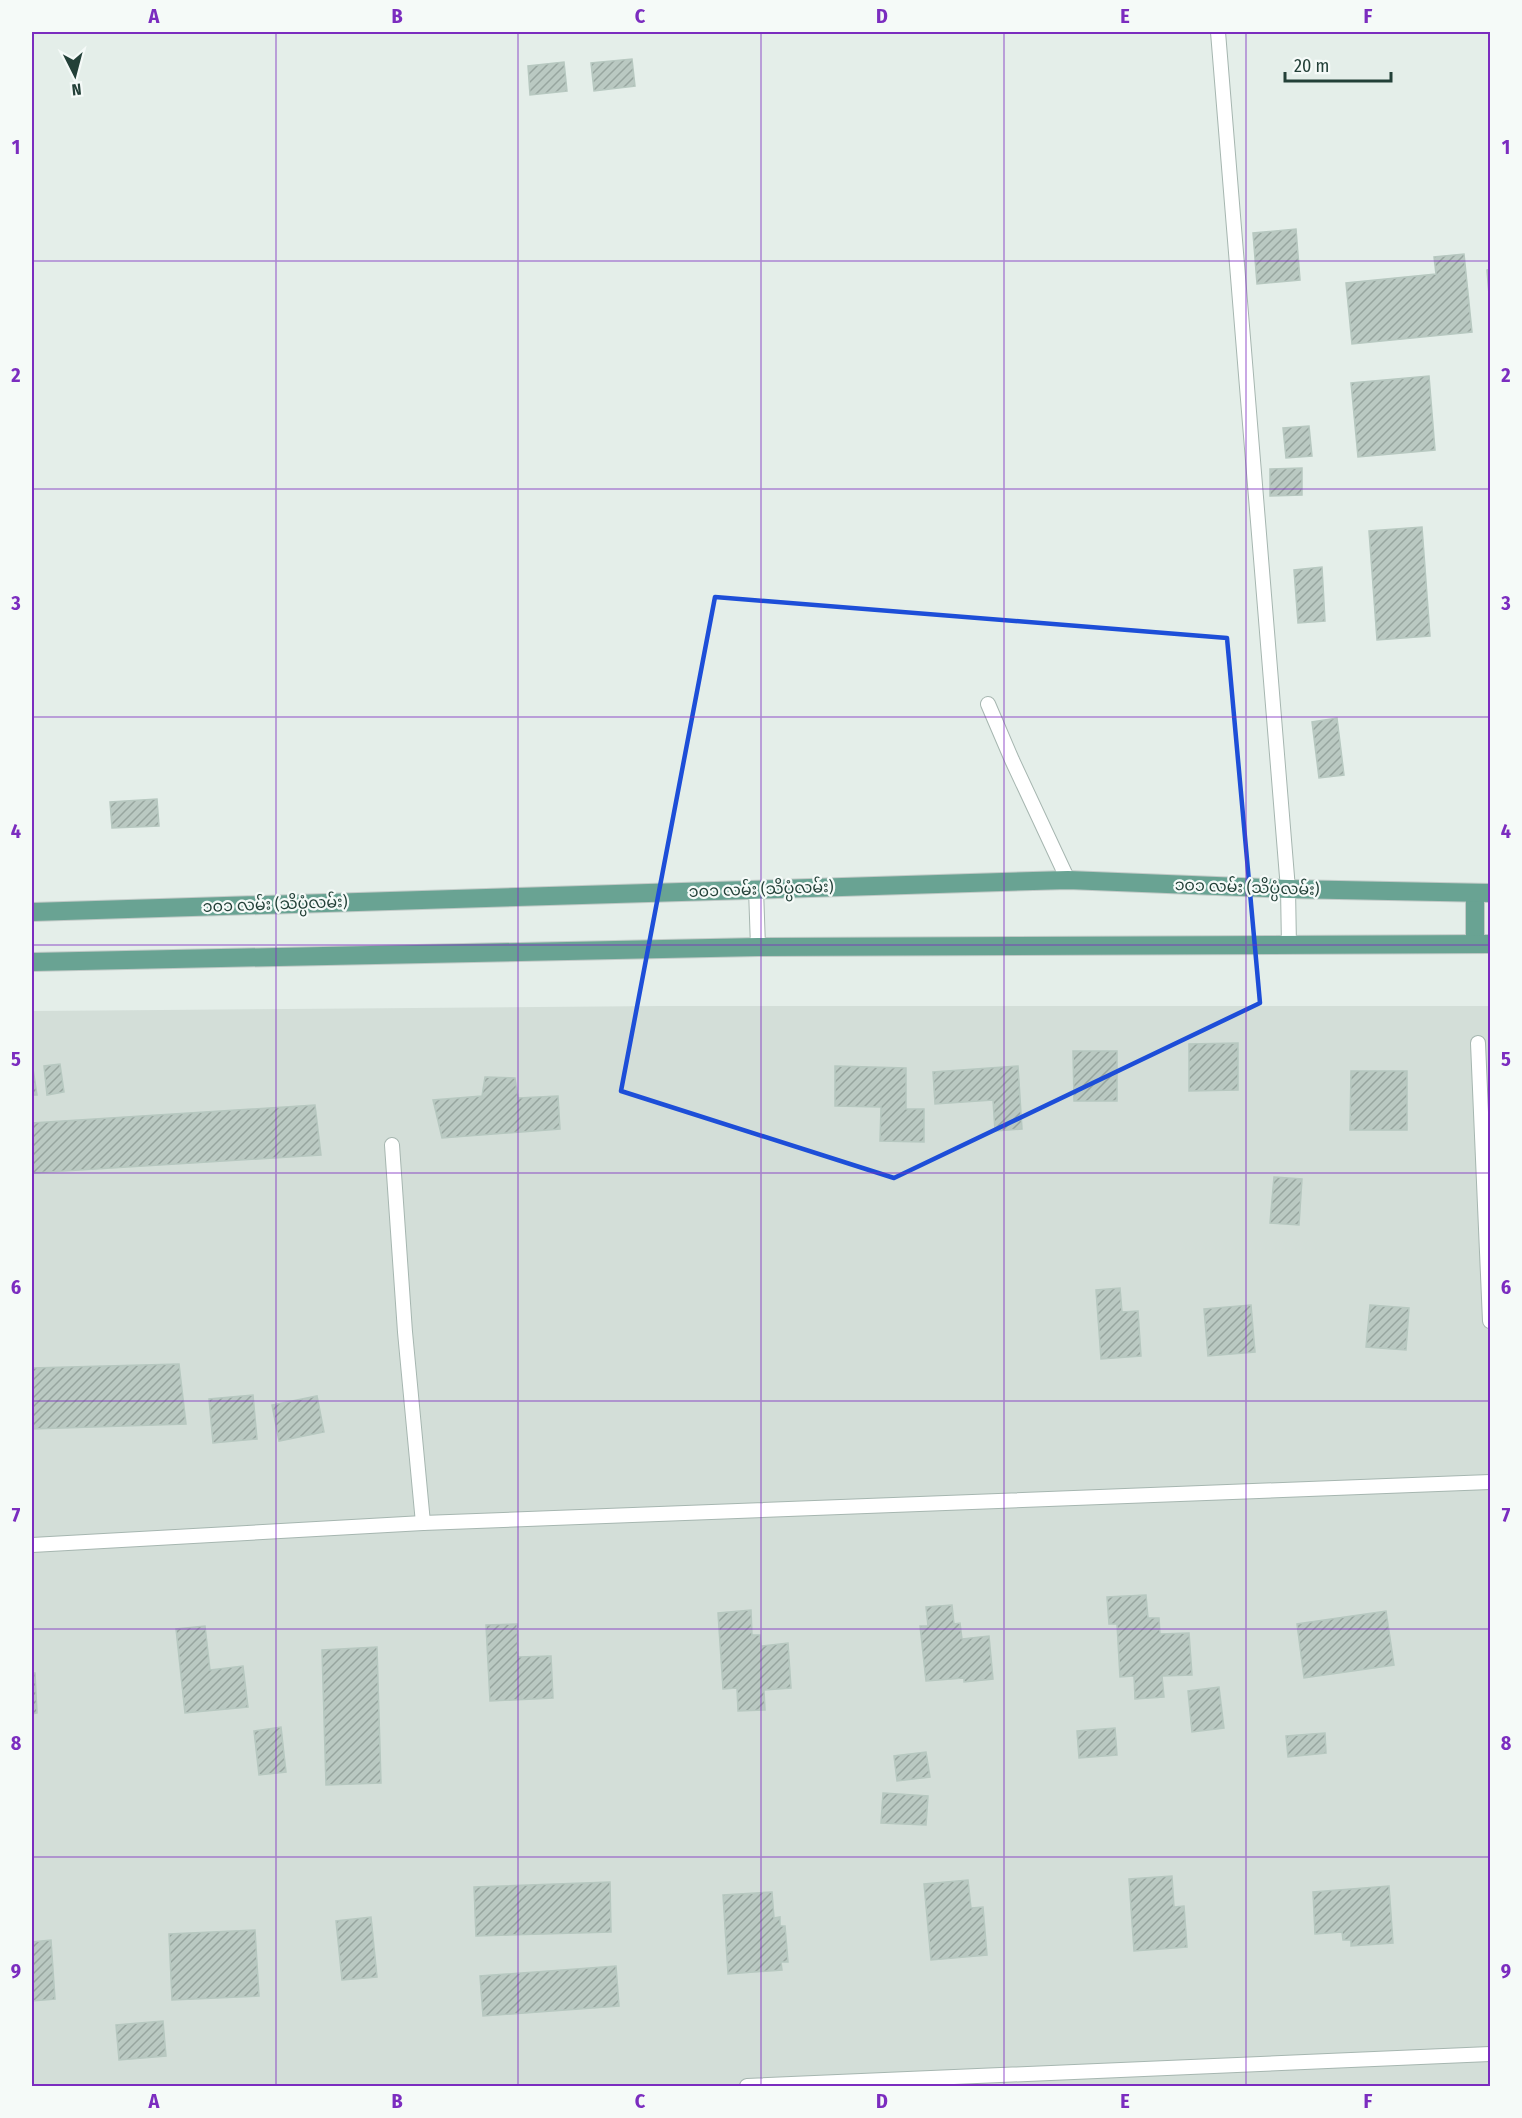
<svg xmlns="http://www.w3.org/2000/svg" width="1522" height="2118" font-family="'Fira Sans Condensed','Noto Sans Myanmar',sans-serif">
  <defs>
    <pattern id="building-hatch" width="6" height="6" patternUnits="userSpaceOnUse" patternTransform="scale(1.5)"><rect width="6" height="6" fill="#bac9c2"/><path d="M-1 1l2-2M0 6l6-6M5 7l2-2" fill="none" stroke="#97a59f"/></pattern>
  </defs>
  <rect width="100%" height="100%" fill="#e4eee9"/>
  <!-- built -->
  <polygon fill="#d3ded8" points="659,1006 1490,1006 1490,2086 32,2086 32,1011"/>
  <!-- building -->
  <g fill="url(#building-hatch)" stroke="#b7c8c0" stroke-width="1.5">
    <polygon points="632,59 635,86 594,91 591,63"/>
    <polygon points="564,62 567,91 530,95 528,66"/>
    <polygon points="1296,229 1300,280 1257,284 1253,233"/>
    <polygon points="1464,254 1472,332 1352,344 1346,283 1436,274 1434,257"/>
    <polygon points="1490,269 1490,307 1487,270"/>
    <polygon points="1429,376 1435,450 1358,457 1351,383"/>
    <polygon points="1309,426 1312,456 1286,458 1283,428"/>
    <polygon points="1302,468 1302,495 1270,496 1270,469"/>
    <polygon points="1422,527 1430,636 1377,640 1369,531"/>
    <polygon points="1322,567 1325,621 1298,623 1294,570"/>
    <polygon points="1337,718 1344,775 1319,778 1312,722"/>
    <polygon points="157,799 159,826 112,828 110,802"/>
    <polygon points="1238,1043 1238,1090 1189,1091 1189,1044"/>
    <polygon points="1073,1051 1117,1051 1117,1101 1074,1101"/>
    <polygon points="32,1062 37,1095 32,1095"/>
    <polygon points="60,1064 64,1092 47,1095 44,1066"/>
    <polygon points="835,1066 906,1068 906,1109 924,1109 924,1142 880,1141 881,1107 835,1106"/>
    <polygon points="1018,1066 1022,1129 995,1131 993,1100 935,1104 933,1072"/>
    <polygon points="1351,1071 1407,1071 1407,1130 1350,1130"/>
    <polygon points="485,1077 515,1078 518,1098 558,1096 560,1129 442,1138 433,1100 482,1096"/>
    <polygon points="315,1105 321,1155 32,1173 32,1123"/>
    <polygon points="1274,1177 1302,1179 1299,1225 1270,1223"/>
    <polygon points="1120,1288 1122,1312 1138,1311 1141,1356 1101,1359 1096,1290"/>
    <polygon points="1251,1305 1255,1352 1208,1356 1204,1309"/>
    <polygon points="1370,1305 1409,1308 1406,1350 1366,1347"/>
    <polygon points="179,1364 186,1424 32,1429 32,1368"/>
    <polygon points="253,1395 257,1439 213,1443 209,1399"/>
    <polygon points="317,1396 324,1432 279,1441 272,1405"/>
    <polygon points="1146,1595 1148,1618 1159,1618 1160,1634 1189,1633 1192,1675 1162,1676 1164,1697 1135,1699 1134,1676 1120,1677 1117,1624 1109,1624 1107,1597"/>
    <polygon points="952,1605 954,1624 960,1623 962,1639 989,1636 993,1679 964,1682 964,1678 926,1681 920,1626 928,1626 926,1607"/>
    <polygon points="751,1610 752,1635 760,1635 761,1646 788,1643 791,1688 764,1690 765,1710 738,1711 737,1688 723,1689 718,1613"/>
    <polygon points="1386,1611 1394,1665 1304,1678 1297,1624"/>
    <polygon points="517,1624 518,1657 551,1656 553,1698 490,1701 486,1625"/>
    <polygon points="205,1626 210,1670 243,1666 248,1707 185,1713 176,1629"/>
    <polygon points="377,1647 381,1783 326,1785 322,1650"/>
    <polygon points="32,1673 35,1673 37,1713 32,1714"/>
    <polygon points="1219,1687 1224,1728 1192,1732 1188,1691"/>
    <polygon points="281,1727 286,1772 259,1775 254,1731"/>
    <polygon points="1115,1728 1117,1755 1079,1758 1077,1731"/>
    <polygon points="1325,1733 1326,1753 1288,1757 1286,1736"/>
    <polygon points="926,1752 930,1777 897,1781 894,1756"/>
    <polygon points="883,1793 928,1796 926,1825 881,1823"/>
    <polygon points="1172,1876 1174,1907 1184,1906 1187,1947 1134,1951 1129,1879"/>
    <polygon points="968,1880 971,1908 983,1907 987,1955 931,1960 924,1884"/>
    <polygon points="610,1882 611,1932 476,1936 474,1887"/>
    <polygon points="1389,1886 1393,1943 1351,1946 1351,1940 1343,1940 1342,1932 1315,1934 1313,1892"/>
    <polygon points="772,1892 774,1918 780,1917 780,1926 785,1926 788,1962 781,1962 782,1970 728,1974 723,1895"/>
    <polygon points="371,1917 377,1977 342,1980 336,1921"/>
    <polygon points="255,1930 259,1996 172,2000 169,1934"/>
    <polygon points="51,1940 55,1999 32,2001 32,1942"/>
    <polygon points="616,1966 619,2006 483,2016 480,1976"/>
    <polygon points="163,2021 166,2056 119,2060 116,2025"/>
  </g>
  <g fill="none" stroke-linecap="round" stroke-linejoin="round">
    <defs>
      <g id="service">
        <polyline points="1218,32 1288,889 1289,946"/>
        <polyline points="988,704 1012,760 1068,880"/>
        <polyline points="756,889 758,947"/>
        <polyline points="1478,1043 1490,1321"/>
        <polyline points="392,1145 405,1332 423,1523"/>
        <polyline points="32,1545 423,1523 1490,1482"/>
        <polyline points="747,2086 1490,2054"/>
      </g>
      <g id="primary">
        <polyline points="1475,893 1475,944"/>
        <polyline points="32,912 1068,880 1288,889 1490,893"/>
        <polyline points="32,962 758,947 1490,944"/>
      </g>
    </defs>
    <!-- service casing -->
    <use href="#service" stroke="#a6b6b0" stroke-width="16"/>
    <!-- primary casing -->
    <use href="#primary" stroke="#c1cac7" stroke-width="20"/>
    <!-- service -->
    <use href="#service" stroke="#fff" stroke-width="14"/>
    <!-- primary -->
    <use href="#primary" stroke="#69a393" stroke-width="18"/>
  </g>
  <!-- marked area -->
  <path fill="none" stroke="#1d4ed8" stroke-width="4.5" stroke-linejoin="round" d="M715,597L1227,638L1260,1003L894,1178L621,1091Z"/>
  <!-- grid -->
  <path fill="none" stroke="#7b2cbf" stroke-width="1.5" stroke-opacity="0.55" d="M276,32V2086M518,32V2086M761,32V2086M1004,32V2086M1246,32V2086M32,261H1490M32,489H1490M32,717H1490M32,945H1490M32,1173H1490M32,1401H1490M32,1629H1490M32,1857H1490"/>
  <g text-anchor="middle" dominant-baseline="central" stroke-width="4.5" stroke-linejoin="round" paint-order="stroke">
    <!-- street labels -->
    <g font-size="16" fill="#234038" stroke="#f5faf8">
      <text transform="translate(1247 887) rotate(2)">၁၀၁ လမ်း (သိပ္ပံလမ်း)</text>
      <text transform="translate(761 889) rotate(-2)">၁၀၁ လမ်း (သိပ္ပံလမ်း)</text>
      <text transform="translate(275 904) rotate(-2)">၁၀၁ လမ်း (သိပ္ပံလမ်း)</text>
    </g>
  </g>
  <!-- border -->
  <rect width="1522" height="2118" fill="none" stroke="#f5faf8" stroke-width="66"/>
  <!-- north arrow -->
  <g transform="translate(75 75) rotate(174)" stroke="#f5faf8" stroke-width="4.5" paint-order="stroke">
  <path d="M0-4.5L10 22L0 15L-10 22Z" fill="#234038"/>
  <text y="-9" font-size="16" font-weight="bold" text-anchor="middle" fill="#234038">N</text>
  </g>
  <!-- scale -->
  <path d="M1285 72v9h106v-9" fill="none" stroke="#234038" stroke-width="3"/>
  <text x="1294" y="72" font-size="18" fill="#234038" stroke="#f5faf8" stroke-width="4.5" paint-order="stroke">20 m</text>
  <rect x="33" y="33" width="1456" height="2052" fill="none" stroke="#7b2cbf" stroke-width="2"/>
  <g font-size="20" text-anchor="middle" font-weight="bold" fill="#7b2cbf">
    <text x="154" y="23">A</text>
    <text x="397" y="23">B</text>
    <text x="640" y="23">C</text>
    <text x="882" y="23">D</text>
    <text x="1125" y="23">E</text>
    <text x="1368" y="23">F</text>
    <text x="16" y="154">1</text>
    <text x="1506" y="154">1</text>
    <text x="16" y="382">2</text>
    <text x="1506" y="382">2</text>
    <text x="16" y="610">3</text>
    <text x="1506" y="610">3</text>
    <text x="16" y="838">4</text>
    <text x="1506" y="838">4</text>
    <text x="16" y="1066">5</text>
    <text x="1506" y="1066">5</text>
    <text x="16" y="1294">6</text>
    <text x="1506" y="1294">6</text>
    <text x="16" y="1522">7</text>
    <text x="1506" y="1522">7</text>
    <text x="16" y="1750">8</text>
    <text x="1506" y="1750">8</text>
    <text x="16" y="1978">9</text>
    <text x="1506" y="1978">9</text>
    <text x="154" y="2108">A</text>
    <text x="397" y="2108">B</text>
    <text x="640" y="2108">C</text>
    <text x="882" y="2108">D</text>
    <text x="1125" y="2108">E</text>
    <text x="1368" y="2108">F</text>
  </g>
</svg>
